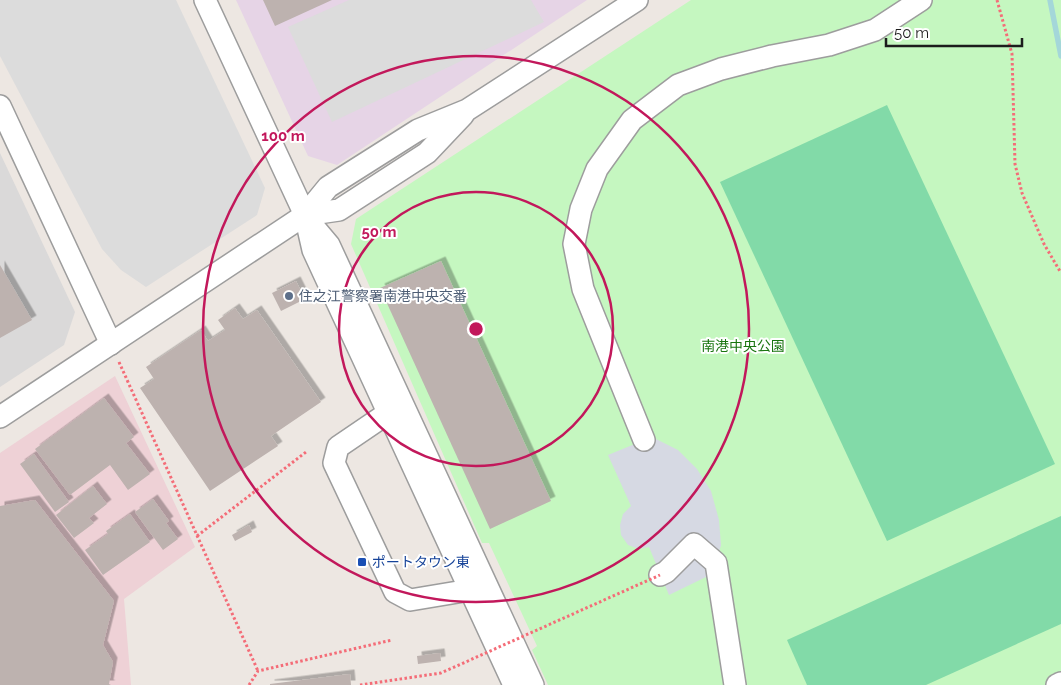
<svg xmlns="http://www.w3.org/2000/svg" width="1061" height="685" font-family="Raleway,'Noto Sans JP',sans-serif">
  <defs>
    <filter id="shadow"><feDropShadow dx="4.5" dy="-4.5" stdDeviation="0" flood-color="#0004"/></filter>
  </defs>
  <rect width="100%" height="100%" fill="#ede7e2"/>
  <!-- residential -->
  <polygon fill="#dad9d9" points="0,153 75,312 64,345 0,387"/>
  <!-- commercial -->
  <polygon fill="#eed1d6" points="115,376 195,547 124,599 131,685 0,685 0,453"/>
  <!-- industrial -->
  <polygon fill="#e6d4e6" points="236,0 587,0 337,165 308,156"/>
  <!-- park -->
  <polygon fill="#c5f7c0" points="691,0 1061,0 1061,685 548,685 532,650 537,646 489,543 482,543 351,244 356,219"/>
  <!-- pitch -->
  <g fill="#82daa8">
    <polygon points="887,105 1055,464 887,541 720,182"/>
    <polygon points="1061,516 1061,624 926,685 807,685 787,640"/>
  </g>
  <!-- parking -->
  <g fill="#dcdcdc">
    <polygon points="0,0 176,0 265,188 257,215 146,287 121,270 102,249 0,56"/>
    <polygon points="349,0 531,0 544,22 332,122 288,27"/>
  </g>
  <!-- plaza -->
  <polygon fill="#d6d9e3" points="652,437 678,450 697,469 711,491 719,520 721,545 716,563 706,577 669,595 649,547 639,549 628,545 621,535 620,525 623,514 631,506 608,455"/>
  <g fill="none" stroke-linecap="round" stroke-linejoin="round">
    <!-- stream -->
    <polyline stroke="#a4d7d9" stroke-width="5.5" points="1050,0 1061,56"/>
  </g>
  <!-- building -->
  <g fill="#bdb2af" filter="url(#shadow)">
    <polygon points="263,0 332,0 275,26"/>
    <polygon points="441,261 551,501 490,529 380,288"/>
    <polygon points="0,265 32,320 0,338"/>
    <polygon points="296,281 305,299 281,311 272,293"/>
    <polygon points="235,308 243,319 257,310 321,402 271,436 278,446 210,491 140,388 154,379 146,367 201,330 208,341 225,330 218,320"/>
    <polygon points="104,398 134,437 126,443 150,474 128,490 110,465 70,495 35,449"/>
    <polygon points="34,454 69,502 55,512 20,464"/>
    <polygon points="93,486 107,504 89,518 94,523 74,538 56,515"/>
    <polygon points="153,499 169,521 166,523 178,539 163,550 135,512"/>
    <polygon points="35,500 114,601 103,645 113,662 109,684 111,685 0,685 0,506"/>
    <polygon points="130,514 150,542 103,575 85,550 108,534 106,531"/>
    <polygon points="249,525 252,532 235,541 232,535"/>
    <polygon points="440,653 441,661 418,664 417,656"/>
    <polygon points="350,674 351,685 270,685 270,684"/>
  </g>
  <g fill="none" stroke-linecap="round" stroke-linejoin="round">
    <defs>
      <g id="minor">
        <polyline points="205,0 305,215 313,250 514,685"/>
        <polyline points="0,106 111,344"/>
        <polyline points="305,215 339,210 427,153 463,115"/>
        <polyline points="308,220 329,245 533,685"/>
        <polyline points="388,413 338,447 334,463 395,592 410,600 470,590"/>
        <polyline points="0,417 305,215 328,187 418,130 467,110 637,0"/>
        <polyline points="644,440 583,289 574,244 581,209 597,169 632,120 678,85 721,69 772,56 829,45 875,30 921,0"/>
        <polyline points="660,575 666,572 694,544 716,563 735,685"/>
        <polyline points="1057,685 1061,683"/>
      </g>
    </defs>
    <!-- minor casing -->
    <use href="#minor" stroke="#9d9d9d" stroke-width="24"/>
    <!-- path -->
    <g stroke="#f46d78" stroke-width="3" stroke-dasharray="2.5 2.5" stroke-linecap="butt">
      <polyline points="997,0 1012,54 1015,164 1022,193 1044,244 1061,273"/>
      <polyline points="119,362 258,671"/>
      <polyline points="197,536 306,452"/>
      <polyline points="249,685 258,671 392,640"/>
    </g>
    <!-- minor -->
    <use href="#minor" stroke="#fff" stroke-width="21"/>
    <!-- path-bridge -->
    <polyline stroke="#f46d78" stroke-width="3" stroke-dasharray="2.5 2.5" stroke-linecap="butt" points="360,685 441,673 660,575"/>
  </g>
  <!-- distance rings -->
  <g fill="none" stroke="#c2185b" stroke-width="2.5">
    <circle cx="476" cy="329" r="137"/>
    <circle cx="476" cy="329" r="273"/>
  </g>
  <!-- markers -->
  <circle fill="#5c6f8a" stroke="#fff" stroke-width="2" cx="289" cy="296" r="5"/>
  <rect fill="#1a4fb4" stroke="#fff" stroke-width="2" x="357" y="557" width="10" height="10" rx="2.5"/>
  <g text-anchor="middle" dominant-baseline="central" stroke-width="4" stroke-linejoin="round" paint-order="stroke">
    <!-- service labels -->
    <g font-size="14" fill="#4e5e75" stroke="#fff" text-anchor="start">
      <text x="299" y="296">住之江警察署南港中央交番</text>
    </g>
    <!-- park labels -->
    <g font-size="14" fill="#1a7510" stroke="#fff">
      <text x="743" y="346">南港中央公園</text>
    </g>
    <!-- transit labels -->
    <g font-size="14" fill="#164399" stroke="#fff" text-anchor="start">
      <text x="372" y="562">ポートタウン東</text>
    </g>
  </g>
  <circle cx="476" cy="329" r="8" fill="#c2185b" stroke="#fff" stroke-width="2.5"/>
  <g font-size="15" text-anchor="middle" font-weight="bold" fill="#c2185b" stroke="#fff" stroke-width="4" stroke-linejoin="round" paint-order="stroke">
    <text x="283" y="141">100 m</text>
    <text x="379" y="237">50 m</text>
  </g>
  <!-- scale -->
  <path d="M886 38v8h136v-8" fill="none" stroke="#1c1c1c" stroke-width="2.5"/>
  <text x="894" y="38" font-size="15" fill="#1c1c1c" stroke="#ffffff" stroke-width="4" paint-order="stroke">50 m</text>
</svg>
